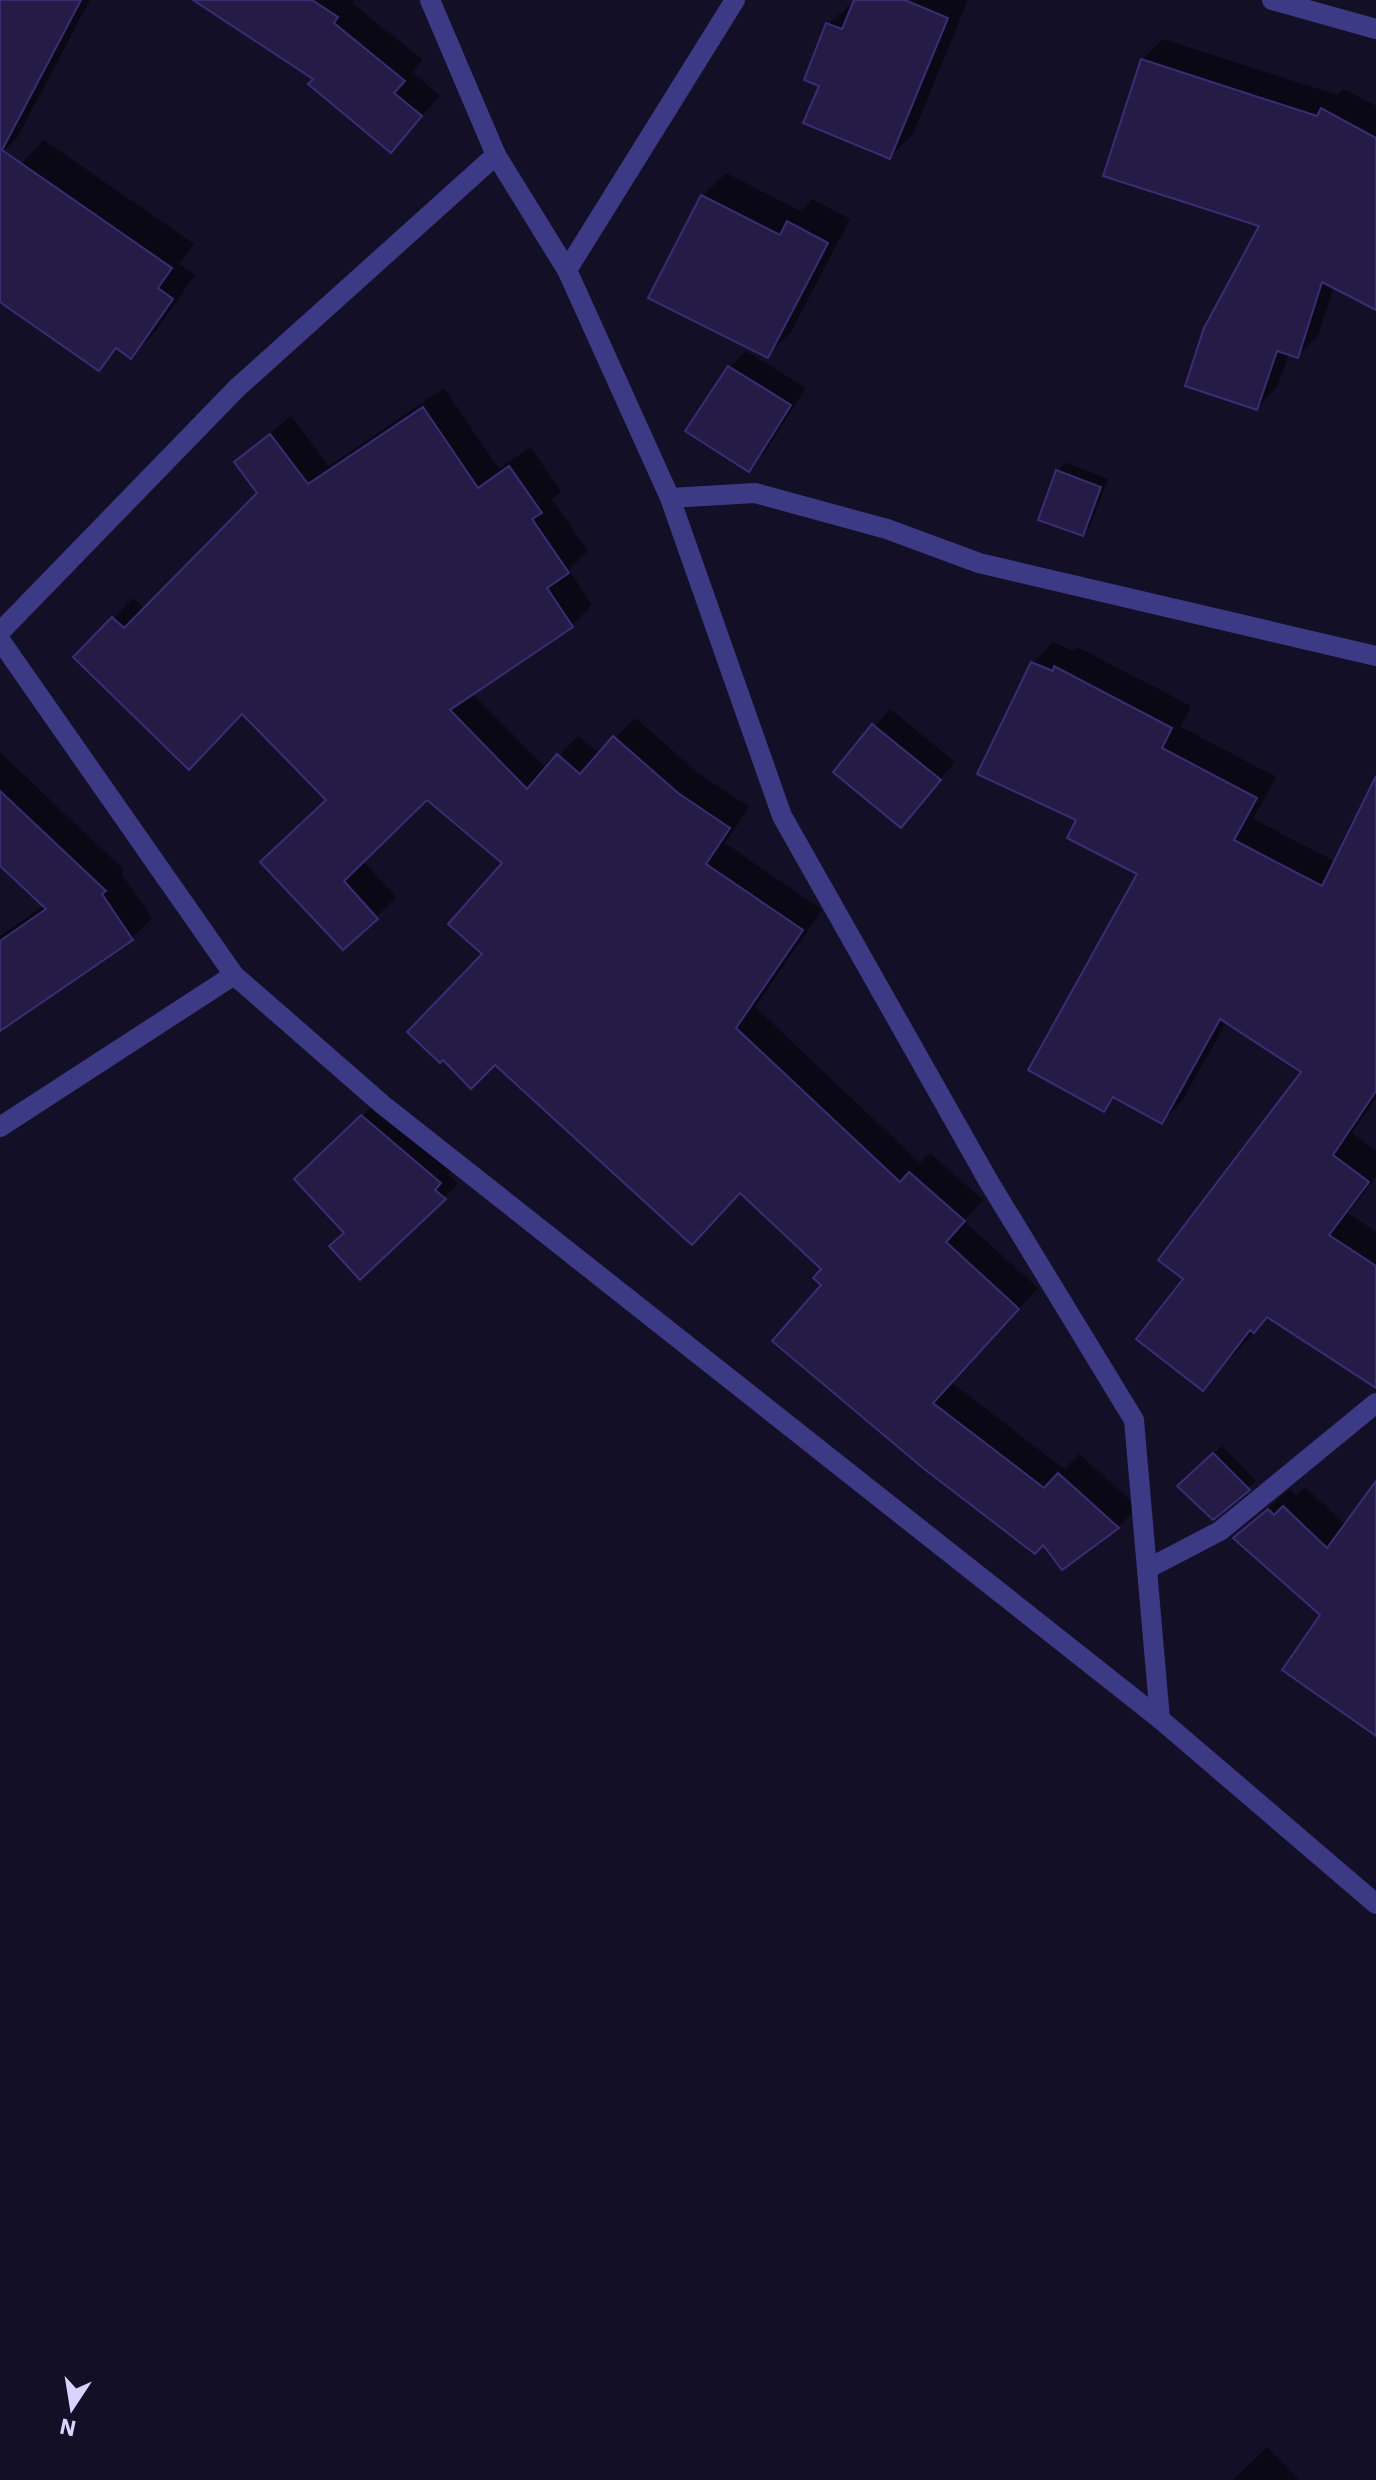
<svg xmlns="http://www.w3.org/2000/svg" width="1376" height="2480" font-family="'IBM Plex Sans',sans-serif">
  <rect width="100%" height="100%" fill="#130f26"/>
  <!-- shadow -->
  <g fill="#0007">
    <polygon points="0,0 90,0 17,138 0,155"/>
    <polygon points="226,0 354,0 352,3 423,60 412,72 440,96 391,150"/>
    <polygon points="856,0 968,0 913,134 890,157 822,85 828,24"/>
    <polygon points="1163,39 1337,95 1344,89 1376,106 1376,308 1334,286 1318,335 1297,356 1289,353 1277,387 1257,408 1262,225 1142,60"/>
    <polygon points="44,140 194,244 179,264 195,275 154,333 131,357 119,348 99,368 0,300 0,194 21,164"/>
    <polygon points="726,173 801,211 812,199 850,219 791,332 767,356 703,196"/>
    <polygon points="746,351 806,388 764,453 748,469 688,431 730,367"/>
    <polygon points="444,388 499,469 530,447 561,491 552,500 588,551 569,570 592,605 572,625 472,693 547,769 578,736 600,754 635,718 698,773 749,807 725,843 822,910 755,1007 920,1163 930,1153 983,1200 964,1221 1038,1288 951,1382 1064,1469 1079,1454 1138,1507 1118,1527 1063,1568 824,1285 824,1269 485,954 504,863 427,798 362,860 396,897 376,917 263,862 328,799 243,712 76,657 133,598 146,610 260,493 236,462 291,416 329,466"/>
    <polygon points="1066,463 1108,479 1090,526 1083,534 1058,471"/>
    <polygon points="1053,642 1073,651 1077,647 1191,706 1181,727 1276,777 1253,819 1336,862 1376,799 1376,1098 1352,1133 1376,1151 1376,1177 1348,1213 1376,1232 1376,1386 1269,1316 1203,1388 1186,1279 1303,1072 1227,1021 1182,1101 1162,1122 1117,1096 1104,1110 1139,874 1079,819 980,773 1033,663"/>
    <polygon points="890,709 955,762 901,825 836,772"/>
    <polygon points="0,752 124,870 121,873 152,918 132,938 0,1029 0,936 45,905 0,863"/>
    <polygon points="376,1103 453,1168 448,1175 458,1184 360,1277 346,1232 297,1179"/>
    <polygon points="1222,1446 1256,1481 1248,1488 1180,1486"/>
    <polygon points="1376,1484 1376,1715 1323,1615 1235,1537 1290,1489 1296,1496 1305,1487 1346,1525"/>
    <polygon points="1267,2447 1299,2480 1233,2480"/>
  </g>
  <!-- building -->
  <g fill="#241b47" stroke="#3b2d73" stroke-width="2">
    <polygon points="0,0 81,0 2,150 172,268 158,288 173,299 131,359 116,348 99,371 0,302"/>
    <polygon points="193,0 312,0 338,17 334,23 405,81 394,93 422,116 391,153 308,84 313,79"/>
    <polygon points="854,0 905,0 948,18 890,159 803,123 819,86 804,80 826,23 842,29"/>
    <polygon points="1141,59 1317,116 1321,108 1376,138 1376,310 1322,282 1298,358 1277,351 1257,410 1185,386 1204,328 1259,226 1103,176"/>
    <polygon points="701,195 780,235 787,221 828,243 768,358 648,298"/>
    <polygon points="728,366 791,405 749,472 685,431"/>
    <polygon points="423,407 478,488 509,466 542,513 532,519 569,573 547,588 573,627 450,710 527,789 557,754 580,774 613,736 678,793 730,828 706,864 803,930 736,1028 900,1182 909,1172 965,1221 946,1242 1019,1309 933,1403 1044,1488 1058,1473 1119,1528 1062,1570 1043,1545 1035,1554 923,1468 772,1341 821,1285 813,1278 821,1269 740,1193 692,1245 495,1065 471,1089 443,1060 440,1063 407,1032 482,954 448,924 502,863 427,800 344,881 378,919 343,950 260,862 326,800 242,714 189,770 73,657 112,617 124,628 257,493 234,462 270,434 308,484"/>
    <polygon points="1056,470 1101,487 1083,536 1038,520"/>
    <polygon points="1031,662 1053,671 1054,666 1172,728 1162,748 1257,798 1234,840 1322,886 1376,776 1376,1091 1333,1155 1369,1182 1329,1235 1376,1266 1376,1388 1267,1317 1254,1333 1250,1330 1203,1391 1136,1339 1183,1279 1158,1260 1301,1072 1220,1019 1162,1124 1113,1097 1104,1112 1028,1070 1137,874 1067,838 1076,820 977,774"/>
    <polygon points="872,724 941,780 901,828 833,772"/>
    <polygon points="0,791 106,891 102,894 133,940 0,1031 0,941 46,909 0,866"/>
    <polygon points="361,1115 441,1183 435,1190 446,1199 360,1280 329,1246 344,1233 294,1179"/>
    <polygon points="1213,1453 1250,1490 1213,1520 1177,1486"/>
    <polygon points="1376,1481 1376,1736 1282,1670 1320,1615 1233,1538 1268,1509 1274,1515 1283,1506 1327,1548"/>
  </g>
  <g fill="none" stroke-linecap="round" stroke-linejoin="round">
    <!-- minor -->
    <g stroke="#3d3a85" stroke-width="20">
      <polyline points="430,0 496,155 567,270 670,498 782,816 989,1182 1134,1420 1160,1719"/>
      <polyline points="1272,0 1376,29"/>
      <polyline points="567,270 735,0"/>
      <polyline points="670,498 755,493 887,529 979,563 1376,656"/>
      <polyline points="0,632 237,388 496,155"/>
      <polyline points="0,640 234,975 383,1105 1160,1719 1376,1904"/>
      <polyline points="0,1127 234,975"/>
      <polyline points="1147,1569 1220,1531 1376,1403"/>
    </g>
  </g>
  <!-- north arrow -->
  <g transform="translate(72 2408) rotate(192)" stroke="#130f26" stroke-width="6" paint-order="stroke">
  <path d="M0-6L14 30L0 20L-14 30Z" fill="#d9d4ff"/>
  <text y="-12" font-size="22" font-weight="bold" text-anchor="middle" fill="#d9d4ff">N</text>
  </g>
</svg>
